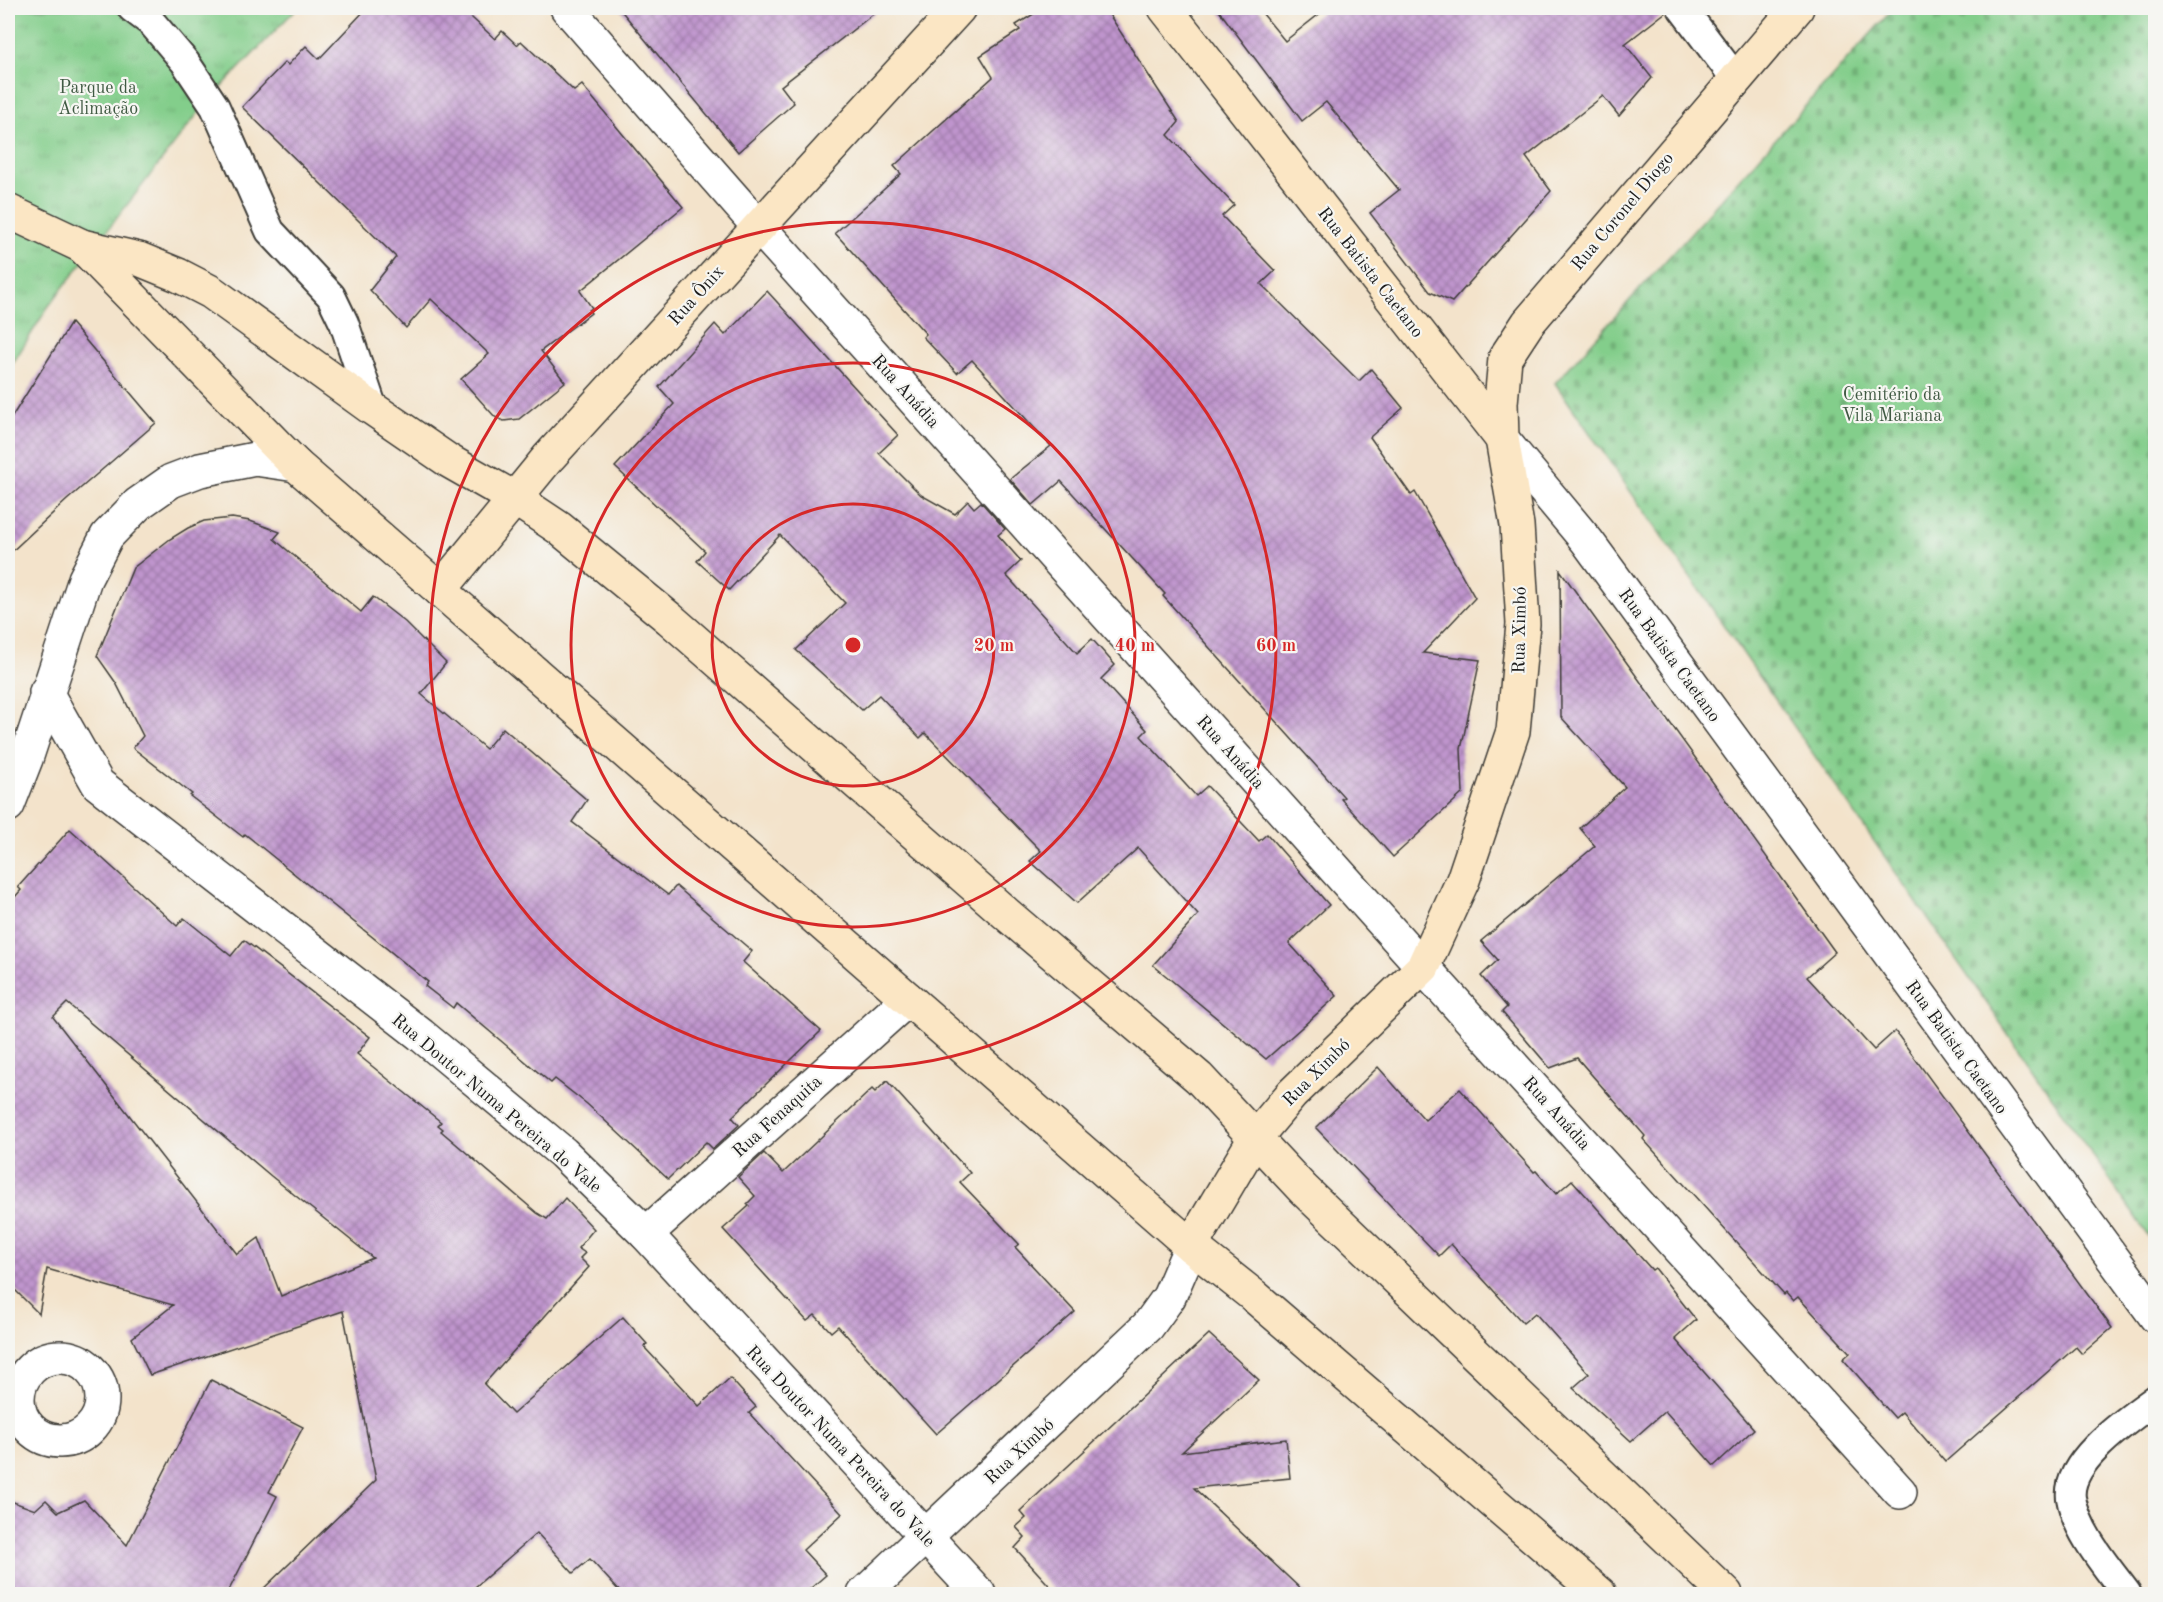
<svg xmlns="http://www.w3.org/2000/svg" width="2163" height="1602" viewBox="0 0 2163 1602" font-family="'Old Standard TT',serif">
	<defs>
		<pattern id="cemetery-stones" width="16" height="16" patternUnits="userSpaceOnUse" patternTransform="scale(1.5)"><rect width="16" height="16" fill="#83ce8b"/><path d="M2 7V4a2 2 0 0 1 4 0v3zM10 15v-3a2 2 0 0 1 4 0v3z" fill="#71b077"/></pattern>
		<pattern id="park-tufts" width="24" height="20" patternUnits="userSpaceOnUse" patternTransform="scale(1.5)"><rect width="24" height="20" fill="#83ce8b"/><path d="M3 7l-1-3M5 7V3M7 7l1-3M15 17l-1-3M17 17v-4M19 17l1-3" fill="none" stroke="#71b077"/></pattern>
		<pattern id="building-cross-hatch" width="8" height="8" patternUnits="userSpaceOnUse" patternTransform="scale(1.5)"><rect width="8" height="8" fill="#c095ce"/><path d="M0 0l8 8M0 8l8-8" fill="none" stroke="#9b79a6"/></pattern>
	</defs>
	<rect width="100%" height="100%" fill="#f6f6f2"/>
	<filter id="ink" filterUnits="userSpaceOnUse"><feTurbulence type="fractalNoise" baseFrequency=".0167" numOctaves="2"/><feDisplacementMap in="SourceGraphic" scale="12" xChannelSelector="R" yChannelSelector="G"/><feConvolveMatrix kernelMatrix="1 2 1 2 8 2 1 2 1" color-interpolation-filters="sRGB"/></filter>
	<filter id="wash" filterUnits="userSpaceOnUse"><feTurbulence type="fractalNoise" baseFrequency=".008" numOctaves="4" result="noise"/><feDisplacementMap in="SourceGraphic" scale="24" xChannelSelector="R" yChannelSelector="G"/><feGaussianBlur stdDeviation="1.35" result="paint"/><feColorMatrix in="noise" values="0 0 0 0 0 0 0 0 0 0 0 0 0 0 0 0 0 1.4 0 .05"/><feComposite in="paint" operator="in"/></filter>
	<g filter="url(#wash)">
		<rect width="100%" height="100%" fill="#f3e3cb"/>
		<path fill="url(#cemetery-stones)" stroke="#507554" stroke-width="1.5" d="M1894,8h261v1237l-600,-862z"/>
		<path fill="url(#park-tufts)" stroke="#507554" stroke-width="1.5" d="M8,8h289l-91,95 -158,204 -40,64z"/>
		<g id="blocks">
			<g fill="url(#building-cross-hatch)" fill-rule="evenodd">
				<path d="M367,8h94l34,31 7,-8 15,14 4,-4 53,50 8,-6 101,122 -103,84 12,17 -3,2 2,3 -50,38 24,31 -46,37 -15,2 -9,-4 -34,-38 28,-25 -58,-55 -25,29 -36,-38 26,-33 -154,-150 43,-45 3,3 18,-19 13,13z"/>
				<path d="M619,8h262l-100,78 13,17 -56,49z"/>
				<path d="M1043,8h62l74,114 -11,13 66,70 -12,11 53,55 -14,13 98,97 12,-12 32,39 -33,29 41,58 4,-3 60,106 -52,55 57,7 -19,89 2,44 -70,64 -52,-58 3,-2 -181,-201 2,-2 -104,-113 -28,24 -23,-26 41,-33 -79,-86 -15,13 -34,-36 3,-3 -91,-101 66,-59 -7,-8 99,-89 -13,-21 40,-26 -4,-5z"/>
				<path d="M1217,8h41l27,33 42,-33h339v4l-41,32 27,34 -33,38 -16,-20 -77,61 25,34 -99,111 -22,-10 -60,-79 29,-23 -73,-88 -24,19z"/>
				<path d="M767,291l131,144 -19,18 42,42 34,19 13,-13 6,7 7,-6 24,27 -7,6 23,26 -15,14 71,78 15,-14 23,26 -14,14 46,51 -6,6 55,60 11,-10 52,55 8,-7 62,71 -40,38 48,53 -71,63 -113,-94 45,-50 -60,-67 -61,55 -47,-42 11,-10 -116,-118 -5,5 -41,-43 -17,15 -66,-60 49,-47 -65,-68 -51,55 -32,-29 8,-10 -90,-84 59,-63 -15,-17 56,-63 10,11z"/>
				<path d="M71,323l85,100 -89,77 -59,55v-132z"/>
				<path d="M232,518l18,3 30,11 -6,7 87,73 12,-15 32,25 41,41 -25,31 65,55 17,-21 84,72 -15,22 96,73 8,-9 76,65 -9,11 78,69 -89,86 7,8 -26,24 -7,-7 -38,37 -81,-75 -32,-25 -4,4 -95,-80 -3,5 -28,-22 3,-4 -183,-148 -2,3 -53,-41 2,-2 -59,-46 10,-12 -27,-53 -19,-27 36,-88 37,-29 18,-11 16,-7z"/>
				<path d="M1560,570l275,382 -28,25 67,73 21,-19 217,297 -30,26 -6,-7 -131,115 -43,-50 -7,6 -52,-59 7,-6 -52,-56 -5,4 -7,-8 -2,2 -141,-156 2,-3 -68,-78 -27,10 -48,-56 5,-5 -26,-31 17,-16 -17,-19 114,-95 -15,-18 45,-41 -64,-70z"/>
				<path d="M70,829l107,97 7,-8 47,38 13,-16 126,97 -13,17 84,68 -3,3 5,4 -2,2 96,82 10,6 18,-21 29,31 -16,19 7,5 -5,5 9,9 -105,117 29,30 110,-97 24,27 -3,3 55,59 31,-28 26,29 -7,6 93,101 -39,36 23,25 -22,19h-182l-32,-35 -17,14 -36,-40 -70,61h-209l118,-114 -33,-169 -193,64 -18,-37 41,-33 -126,-36 -8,45 -31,-31v-378l13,-15 -3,-3zM67,1003l204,173 102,82 -92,38 -22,-58 -22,16 -184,-237z"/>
				<path d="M1378,1067l47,53 35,-31 74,83 2,-1 20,23 16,-14 80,90 3,-2 41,52 -21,19 79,90 -40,37 -49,-55 -34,30 -58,-53 16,-14 -54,-61 -12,10 -72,-79 -12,12 -123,-128z"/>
				<path d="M887,1081l83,92 -10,9 59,62 -4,3 60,65 -139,122 -98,-108 -7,6 -16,-17 -8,6 -84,-92 26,-23 -2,-2 8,-8 -17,-19 26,-24 19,20 89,-84 3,3z"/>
				<path d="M1209,1334l50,46 -77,72 104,-13 4,39 -96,10 112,106h-249l-42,-46 10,-11 -9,-10 10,-9 -6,-7z"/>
				<path d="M211,1380l92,47 -34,65 8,4 -50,98h-209l-10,-11v-83l27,10 11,-10 12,12 26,-12 43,45z"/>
			</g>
		</g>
	</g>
	<g filter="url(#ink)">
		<use href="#blocks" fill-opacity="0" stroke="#3c3a36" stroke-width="1.5"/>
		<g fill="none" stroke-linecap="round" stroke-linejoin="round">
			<g stroke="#3c3a36" stroke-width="32">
				<g id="lane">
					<path d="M132,8l20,15 33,39 30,45 55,124 61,65 13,27 29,86"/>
					<path d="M1682,8l53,70"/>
					<path d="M2127,1594c-20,-27 -50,-61 -56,-96 -5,-37 58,-79 85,-99"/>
				</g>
			</g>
			<g stroke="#3c3a36" stroke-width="36">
				<g id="street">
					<path d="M567,8l191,218 665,741 477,525"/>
					<path d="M1502,439l85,102 569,776"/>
					<path d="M46,692l52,92 323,251 142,118 83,81 333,360"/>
					<path d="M8,805l18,-46 59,-180 22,-43 31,-32 33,-23 29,-11 55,-11 41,6"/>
					<path d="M646,1234l262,-235"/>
					<circle cx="60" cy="1399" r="42"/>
					<path d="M864,1594l284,-268 21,-29 22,-51"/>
				</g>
			</g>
			<g stroke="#3c3a36" stroke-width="36">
				<g id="secondary">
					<path d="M1165,8l337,431"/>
					<path d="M8,211l74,35 57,13 39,16 33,17 162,117 76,52 65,37 45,30 111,91 340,298 189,161 104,111 423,405"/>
					<path d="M82,246l214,219 144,125 751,656 63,50 346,298"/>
					<path d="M440,590l108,-132 411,-450"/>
					<path d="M1191,1246l64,-108 37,-44 131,-127 40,-87 50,-149 10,-107 -6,-99 -15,-86 -1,-36 4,-45 23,-35 269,-315"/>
				</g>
			</g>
			<use href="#lane" stroke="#fff" stroke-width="28"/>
			<use href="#street" stroke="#fff" stroke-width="33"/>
			<use href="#secondary" stroke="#fbe6c4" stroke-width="33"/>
		</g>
	</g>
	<g fill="none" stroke="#d62828" stroke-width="3">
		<circle cx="853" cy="645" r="141"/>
		<circle cx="853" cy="645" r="282"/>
		<circle cx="853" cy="645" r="423"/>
	</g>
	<g text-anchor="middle" stroke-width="4.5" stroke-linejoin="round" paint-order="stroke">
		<g font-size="18" fill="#405a43" stroke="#f6f6f2">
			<text x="98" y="93">Parque da<tspan x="98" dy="21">Aclimação</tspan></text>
			<text x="1892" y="400">Cemitério da<tspan x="1892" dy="21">Vila Mariana</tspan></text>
		</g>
		<g font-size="18" fill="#1c1c1c" stroke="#f6f6f2">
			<text transform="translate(1622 211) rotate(-50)" y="6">Rua Coronel Diogo</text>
			<text transform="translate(1371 272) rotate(52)" y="6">Rua Batista Caetano</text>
			<text transform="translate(696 295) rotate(-48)" y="6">Rua Ônix</text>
			<text transform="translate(906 391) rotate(48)" y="6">Rua Anádia</text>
			<text transform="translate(1519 630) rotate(-89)" y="6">Rua Ximbó</text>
			<text transform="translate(1670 655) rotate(54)" y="6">Rua Batista Caetano</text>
			<text transform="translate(1231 752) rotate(48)" y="6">Rua Anádia</text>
			<text transform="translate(1957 1047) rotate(54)" y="6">Rua Batista Caetano</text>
			<text transform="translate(1316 1072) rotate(-45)" y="6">Rua Ximbó</text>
			<text transform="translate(497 1103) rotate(40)" y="6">Rua Doutor Numa Pereira do Vale</text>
			<text transform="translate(1557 1113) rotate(48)" y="6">Rua Anádia</text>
			<text transform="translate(777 1116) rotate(-42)" y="6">Rua Fenaquita</text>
			<text transform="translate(841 1446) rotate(47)" y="6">Rua Doutor Numa Pereira do Vale</text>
			<text transform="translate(1019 1451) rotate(-43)" y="6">Rua Ximbó</text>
		</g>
	</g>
	<circle cx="853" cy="645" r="9" fill="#d62828" stroke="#f6f6f2" stroke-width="3"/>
	<g font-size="18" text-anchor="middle" font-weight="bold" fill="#d62828" stroke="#f6f6f2" stroke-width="4.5" stroke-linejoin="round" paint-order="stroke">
		<text x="994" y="651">20 m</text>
		<text x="1135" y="651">40 m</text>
		<text x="1276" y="651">60 m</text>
	</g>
	<rect width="2163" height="1602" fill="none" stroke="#f6f6f2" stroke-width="30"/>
</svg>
